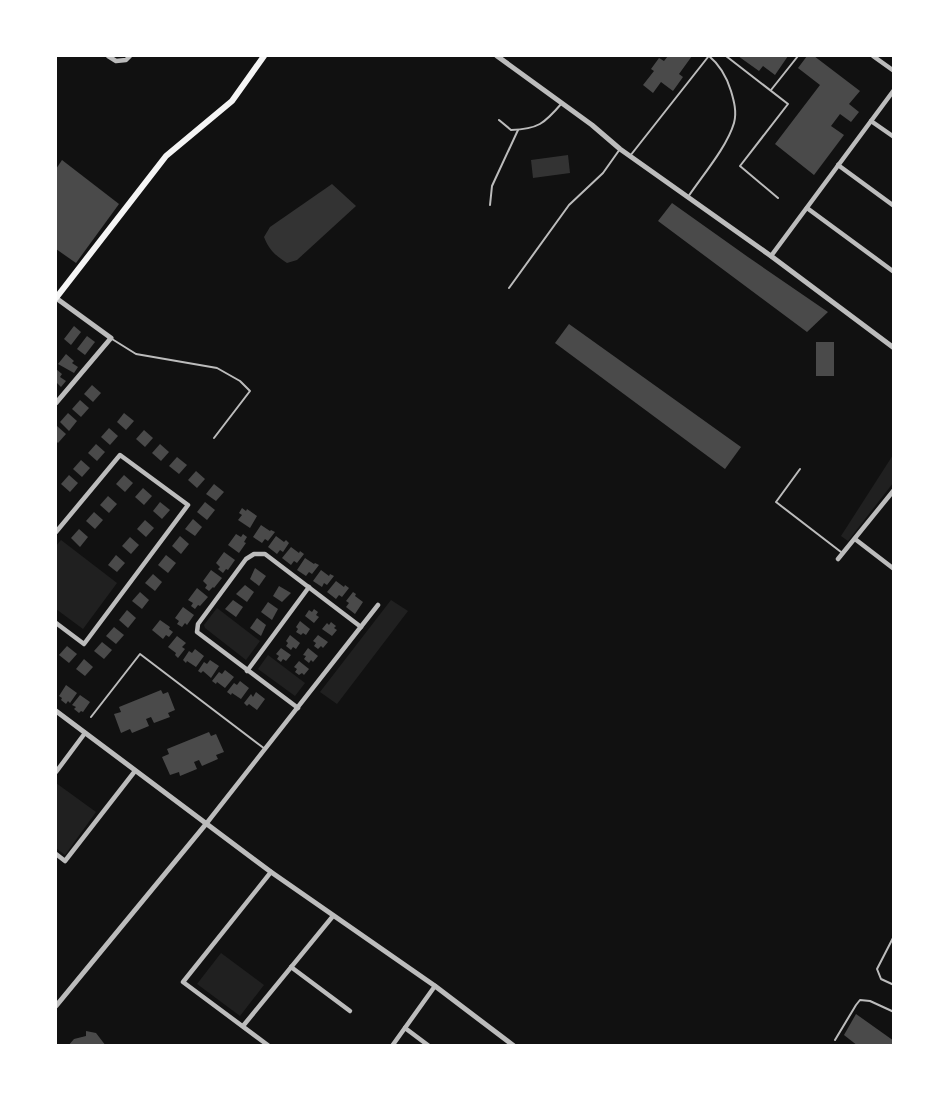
<svg xmlns="http://www.w3.org/2000/svg" width="949" height="1101" viewBox="0 0 949 1101" font-family="Literata,serif">
	<rect width="100%" height="100%" fill="#111"/>
	<g fill="#202020">
		<path d="M893,455v28l-45,58 -7,-5z"/>
		<path d="M61,540l56,43 -34,46 -27,-20v-63z"/>
		<path d="M391,600l17,11 -71,93 -17,-12z"/>
		<path d="M217,608l43,33 -14,19 -41,-32 -1,-3z"/>
		<path d="M268,655l37,28 -10,13 -37,-27z"/>
		<path d="M56,783l40,29 -31,43 -9,-7z"/>
		<path d="M221,953l43,32 -24,31 -43,-32z"/>
	</g>
	<g fill="#333">
		<path d="M568,155l2,18 -37,5 -2,-18z"/>
		<path d="M332,184l24,22 -59,54 -10,3c-11,-7 -18,-13 -23,-26l6,-10z"/>
	</g>
	<g fill="#4a4a4a">
		<path d="M668,56h24l-13,18 4,3 -10,14 -12,-9 -8,11 -10,-8 11,-14 -3,-2 8,-11 5,3z"/>
		<path d="M738,56h50l-13,19 -12,-9 -4,5z"/>
		<path d="M807,56h7l46,35 -11,13 10,8 -8,10 -11,-8 -9,12 13,9 -30,40 -39,-31 45,-59 -22,-17z"/>
		<path d="M62,160l57,44 -43,59 -20,-14v-80z"/>
		<path d="M672,203l76,54 80,55 -21,20 -149,-111z"/>
		<path d="M569,324l172,123 -16,22 -170,-126z"/>
		<path d="M74,326l7,6 -10,13 -7,-6z"/>
		<path d="M87,336l8,6 -10,13 -8,-6z"/>
		<rect x="816" y="342" width="18" height="34"/>
		<path d="M66,354l8,7 -2,2 6,4 -4,6 -16,-9z"/>
		<path d="M56,369l6,5 -2,3 6,4 -5,6 -5,-5z"/>
		<path d="M92,385l9,8 -8,9 -9,-8z"/>
		<path d="M80,400l9,8 -8,9 -9,-8z"/>
		<path d="M68,413l9,8 -8,10 -9,-9z"/>
		<path d="M124,413l10,8 -8,9 -9,-8z"/>
		<path d="M57,426l9,8 -8,9 -2,-2z"/>
		<path d="M109,428l9,8 -8,9 -9,-8z"/>
		<path d="M144,430l9,8 -8,9 -9,-8z"/>
		<path d="M96,444l9,8 -8,9 -9,-8z"/>
		<path d="M160,444l9,8 -8,9 -9,-8z"/>
		<path d="M177,457l10,8 -8,9 -10,-8z"/>
		<path d="M81,460l9,8 -8,9 -9,-8z"/>
		<path d="M196,471l9,8 -8,9 -9,-8z"/>
		<path d="M69,475l9,8 -8,9 -9,-8z"/>
		<path d="M124,475l9,8 -8,9 -9,-8z"/>
		<path d="M214,484l10,8 -8,9 -10,-7z"/>
		<path d="M143,488l9,8 -8,9 -9,-8z"/>
		<path d="M108,496l9,8 -8,9 -9,-8z"/>
		<path d="M160,502l10,8 -8,9 -9,-8z"/>
		<path d="M205,502l10,8 -8,10 -10,-8z"/>
		<path d="M242,508l4,3 1,-2 10,7 -7,12 -12,-8 4,-5 -3,-2z"/>
		<path d="M94,512l9,8 -8,9 -9,-8z"/>
		<path d="M193,519l9,8 -7,9 -10,-7z"/>
		<path d="M145,520l9,8 -8,9 -9,-8z"/>
		<path d="M261,525l9,6 1,-1 4,2 -7,9 -3,-2 -3,4 -9,-6z"/>
		<path d="M79,529l9,8 -8,10 -9,-9z"/>
		<path d="M236,534l5,3 2,-3 4,3 -3,5 2,1 -7,10 -11,-8z"/>
		<path d="M180,536l9,8 -8,10 -9,-8z"/>
		<path d="M276,536l8,6 2,-2 3,3 -6,9 -3,-2 -3,4 -9,-7z"/>
		<path d="M130,537l9,8 -8,9 -9,-8z"/>
		<path d="M291,547l8,6 1,-2 4,3 -7,9 -3,-2 -3,4 -9,-7z"/>
		<path d="M224,552l11,8 -7,10 -2,-1 -3,4 -5,-4 2,-2 -4,-4z"/>
		<path d="M116,555l9,8 -8,9 -9,-7z"/>
		<path d="M166,555l10,8 -8,10 -10,-8z"/>
		<path d="M305,558l9,6 1,-1 4,2 -7,9 -3,-2 -3,4 -9,-6z"/>
		<path d="M255,568l11,8 -7,10 -9,-7z"/>
		<path d="M211,570l11,8 -8,10 -1,-1 -4,4 -4,-3 2,-3 -4,-4z"/>
		<path d="M321,570l8,6 1,-2 4,2 -7,9 -3,-2 -2,4 -9,-6z"/>
		<path d="M153,574l9,8 -7,9 -10,-8z"/>
		<path d="M336,581l8,6 1,-2 4,3 -7,9 -3,-2 -3,4 -9,-7z"/>
		<path d="M245,585l9,7 -7,10 -11,-8z"/>
		<path d="M279,586l12,7 -9,9 -9,-6z"/>
		<path d="M197,588l11,9 -8,9 -2,-1 -3,4 -4,-3 2,-3 -5,-3z"/>
		<path d="M140,592l9,8 -7,9 -10,-8z"/>
		<path d="M353,592l3,2 -1,2 8,6 -8,12 -9,-7 3,-4 -3,-2z"/>
		<path d="M233,600l10,7 -7,10 -11,-8z"/>
		<path d="M268,602l10,7 -6,11 -11,-8z"/>
		<path d="M183,607l11,8 -7,10 -2,-2 -3,4 -5,-3 2,-3 -4,-3z"/>
		<path d="M314,609l4,3 -2,3 3,2 -5,6 -9,-7 4,-6 3,2z"/>
		<path d="M127,610l9,8 -8,10 -9,-8z"/>
		<path d="M257,618l9,7 -5,11 -11,-8z"/>
		<path d="M160,620l10,7 -1,2 4,3 -4,5 -3,-2 -3,4 -11,-9z"/>
		<path d="M300,621l10,8 -4,6 -3,-2 -2,2 -5,-3 2,-3 -2,-2z"/>
		<path d="M331,622l5,4 -2,2 3,2 -5,6 -10,-7 5,-6 2,2z"/>
		<path d="M114,627l10,8 -8,9 -10,-8z"/>
		<path d="M290,635l10,8 -4,6 -3,-2 -2,3 -5,-4 2,-3 -2,-2z"/>
		<path d="M318,635l10,7 -5,6 -2,-2 -3,3 -4,-3 2,-3 -3,-2z"/>
		<path d="M177,636l9,7 -4,4 3,2 -7,9 -3,-3 1,-2 -8,-6z"/>
		<path d="M102,642l10,8 -8,9 -10,-8z"/>
		<path d="M67,646l10,8 -8,9 -10,-8z"/>
		<path d="M281,648l10,7 -5,6 -3,-2 -2,3 -4,-3 2,-3 -3,-2z"/>
		<path d="M308,648l10,8 -5,6 -2,-2 -2,3 -5,-4 2,-3 -3,-1z"/>
		<path d="M195,649l9,7 -8,11 -9,-6 -1,2 -3,-3 6,-9 3,2z"/>
		<path d="M84,659l9,8 -8,9 -9,-7z"/>
		<path d="M210,660l9,6 -8,12 -8,-7 -2,2 -3,-2 6,-9 3,2z"/>
		<path d="M299,661l10,8 -5,6 -2,-2 -3,2 -4,-3 2,-3 -3,-2z"/>
		<path d="M225,670l9,7 -9,11 -8,-6 -1,2 -4,-3 7,-9 3,2z"/>
		<path d="M240,681l9,7 -8,11 -9,-6 -1,2 -4,-3 7,-9 3,2z"/>
		<path d="M66,685l11,8 -7,10 -2,-2 -2,3 -5,-4 1,-2 -3,-2z"/>
		<path d="M161,690l2,4 5,-2 7,18 -7,3 2,4 -16,6 -3,-6 -5,2 3,7 -17,7 -2,-4 -9,4 -7,-19 7,-2 -2,-5z"/>
		<path d="M256,692l9,7 -8,11 -8,-6 -2,2 -3,-3 7,-9 2,3z"/>
		<path d="M80,695l10,7 -7,10 -2,-1 -2,2 -5,-4 2,-2 -4,-2z"/>
		<path d="M209,732l2,4 5,-2 8,18 -8,3 2,4 -16,7 -3,-6 -5,2 3,7 -17,7 -1,-4 -9,3 -8,-18 7,-3 -2,-5z"/>
		<path d="M856,1014l38,27v5h-36l-14,-11z"/>
		<path d="M86,1031l10,2 10,13h-38l6,-7 12,-3z"/>
	</g>
	<g fill="none" stroke-linecap="round" stroke-linejoin="round">
		<g stroke="#bcbcbc" stroke-width="2">
			<path d="M726,56l62,48 -48,62 38,32"/>
			<path d="M771,90l27,-34"/>
			<path d="M499,120l12,10c27,-1 33,-6 51,-27"/>
			<path d="M630,156l78,-99"/>
			<path d="M688,197c14,-21 39,-50 46,-74 3,-11 0,-22 -3,-32 -4,-13 -11,-26 -22,-35"/>
			<path d="M490,205l2,-19 26,-56"/>
			<path d="M509,288l60,-83 34,-32 17,-24"/>
			<path d="M112,339l24,15 81,14 23,13 10,10 -36,47"/>
			<path d="M893,395l1,-1"/>
			<path d="M800,469l-24,33 65,50"/>
			<path d="M91,717l49,-63 125,95"/>
			<path d="M894,936l-17,33 4,10 13,6"/>
			<path d="M835,1040l21,-35 4,-5 10,1 24,11"/>
		</g>
		<g stroke="#bcbcbc" stroke-width="4.5">
			<path d="M108,56l8,5 10,-1 4,-4"/>
			<path d="M873,56l21,15"/>
			<path d="M871,121l23,16"/>
			<path d="M838,165l56,41"/>
			<path d="M807,208l87,64"/>
			<path d="M771,256l123,-166"/>
			<path d="M56,532l64,-77 68,50 -104,139 -28,-21"/>
			<path d="M855,539l39,30"/>
			<path d="M838,559l56,-69"/>
			<path d="M247,671l62,-84"/>
			<path d="M298,708l-101,-76 1,-8 48,-65 8,-5h11l96,73"/>
			<path d="M56,772l29,-39"/>
			<path d="M206,824l172,-219"/>
			<path d="M56,854l9,7 70,-90"/>
			<path d="M291,967l59,44"/>
			<path d="M243,1026l90,-110"/>
			<path d="M405,1028l24,18"/>
			<path d="M269,1046l-86,-64 88,-110"/>
			<path d="M392,1046l43,-60"/>
		</g>
		<g stroke="#bcbcbc" stroke-width="5">
			<path d="M497,56l95,69 28,24 151,107 123,92"/>
			<path d="M56,298l55,40 -55,65"/>
			<path d="M56,711l215,161 164,114 79,60"/>
			<path d="M56,1006l150,-182"/>
		</g>
		<path stroke="#f5f5f5" stroke-width="6" d="M56,298l110,-142 66,-55 32,-45"/>
	</g>
	<rect width="949" height="1101" fill="none" stroke="#ffffff" stroke-width="114"/>
</svg>
